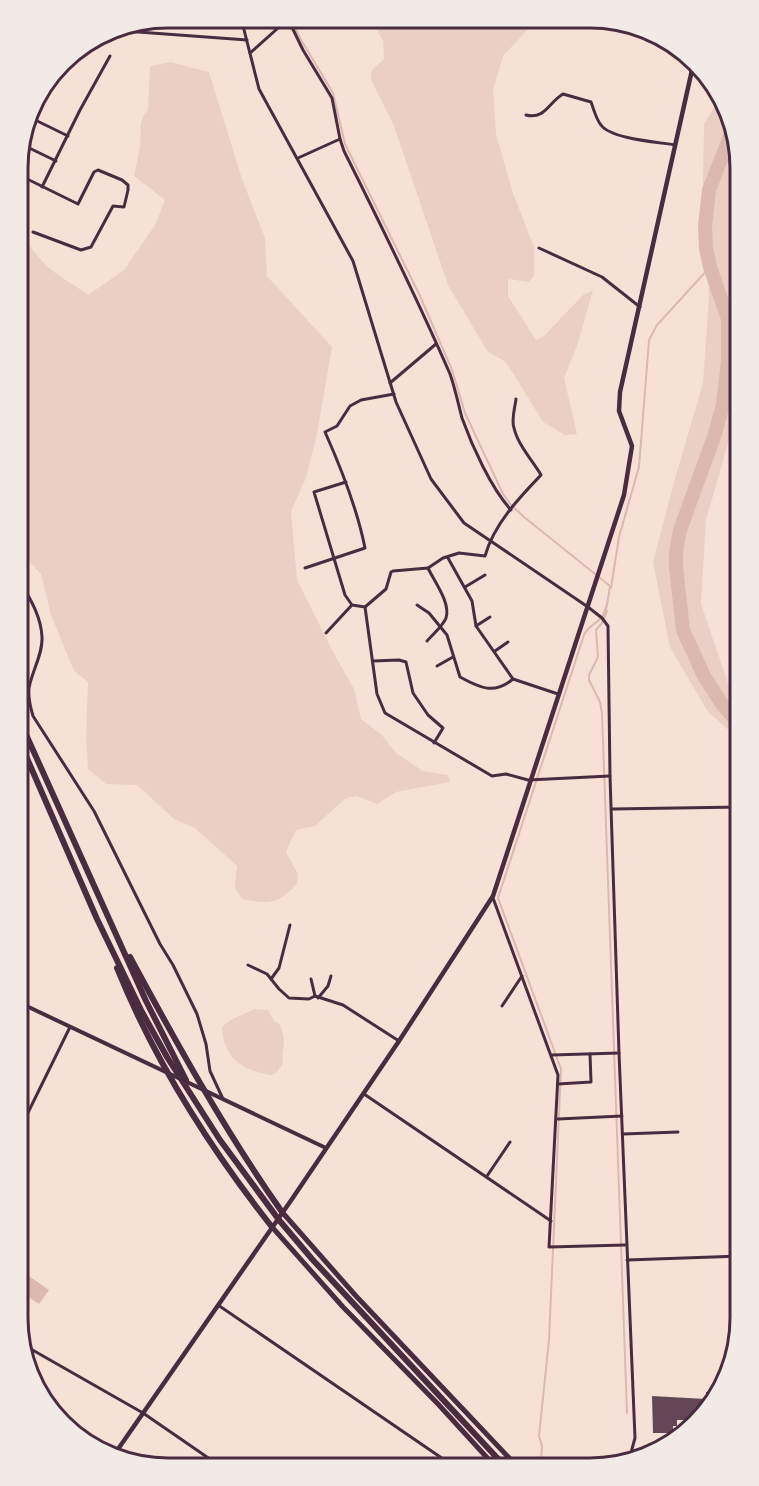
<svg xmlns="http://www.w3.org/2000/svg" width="759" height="1486" viewBox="0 0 759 1486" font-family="Barlow,sans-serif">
	<rect width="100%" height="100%" fill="#f7e1d7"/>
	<g fill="#ebcfc5">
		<path d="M380,19l157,1 -34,36 -10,34 3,44 17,59 21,54v29l-5,6 -21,-3v17l28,44 7,-3 40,-42 10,-5 -16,56 -13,32 13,56 -12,1 -22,-13 -37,-60 -18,-10 -40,-67 -54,-159 -23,-46 1,-10 12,-11 -1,-18 -7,-13z"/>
		<path d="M171,62l38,10 33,107 23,59 2,38 65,71 -15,87 -11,44 -15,33 6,69 35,70 22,39 7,30 21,16 14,18 27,18 25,4 2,7 -54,10 -19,12 -21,-8 -10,2 -31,28 -19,4 -10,22 12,22 -1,10c-21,21 -26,20 -55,15l-7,-11 2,-22 -42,-38 -21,-9 -37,-34 -31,-1 -18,-15 -2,-31 2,-56 -14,-11 -23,-56 -10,-41 -22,-23v-319c8,9 15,20 23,29 14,15 31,22 46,34l36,-25 31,-45 10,-25 -31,-24c2,-9 4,-19 6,-29 2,-14 -3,-26 8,-37l2,-44z"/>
		<path d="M719,99l14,22 8,48v229l-35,122 -5,84 27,79 13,11v47l-33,-29 -38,-65 -17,-85 21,-80 29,-99 6,-87 -6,-117 1,-55z"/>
		<path d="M255,1009l13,1 6,11 6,3c1,5 4,11 4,17 0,8 -3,12 -1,22l-6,9 -6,3c-29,-4 -48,-18 -49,-48 10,-10 21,-12 33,-18z"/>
	</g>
	<path fill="#dcb8b0" d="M26,1274l23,16 -10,14 -21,-14v-4z"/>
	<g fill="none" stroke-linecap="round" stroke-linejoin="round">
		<g stroke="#dcb8b0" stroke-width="2">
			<path d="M291,19l9,19 33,55 12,51 75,152 32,74 13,43 38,81 8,11 13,12 86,69c-2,10 -2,24 -9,32 -6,7 -13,8 -17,17l-86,263 63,171 -12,271 -10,96 3,10 -1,15"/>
			<path d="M611,588l8,-51 20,-70 10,-127 8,-15 53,-58"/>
			<path d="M607,611l-5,12 -6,7 2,27 -9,18v5l11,22 2,11 25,700"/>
		</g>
		<path stroke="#dcb8b0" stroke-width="14" d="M734,126l-25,64 -4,36 1,23 4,18 18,52v42l-5,43 -8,30 -35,96 -4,22v15l7,63 21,46 18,28 19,22"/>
	</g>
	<path fill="#644757" d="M716,1391l-6,18 -21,15v-4h-12v6h-4v7h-20l-1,-37 54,3v-7z"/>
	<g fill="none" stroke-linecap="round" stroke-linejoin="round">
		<g stroke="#4a2c40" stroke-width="3">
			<path d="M241,18l18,71 94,172 43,141 35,77 33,44 124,84 14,11 6,8 2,150 9,277 16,385 -6,22"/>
			<path d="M288,19l15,31 29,48 8,41 4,12c37,74 73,147 106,223 5,14 8,29 12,44 10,28 29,70 49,92"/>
			<path d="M373,19l27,8"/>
			<path d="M111,30l136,10"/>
			<path d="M250,53l37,-33"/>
			<path d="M526,115c19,5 23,-13 37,-21l28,8c3,8 5,17 10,23 10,14 57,17 74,20"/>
			<path d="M29,117l39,19"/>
			<path d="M35,120l22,-48"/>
			<path d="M21,144l35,17"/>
			<path d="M298,158l42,-19"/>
			<path d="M19,175l59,29 16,-32 4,-2 24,10 6,5v5l-4,17 -11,-1 -22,41 -10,3 -48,-18"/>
			<path d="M42,187l38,-77 30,-54"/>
			<path d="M539,248l63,29 38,30"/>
			<path d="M390,383l46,-39"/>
			<path d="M346,482l-32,10 31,103 7,10 13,2 12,87 8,19 107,63 14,-2 22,6 82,-4"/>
			<path d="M448,558l24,43 4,25 37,53"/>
			<path d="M305,568l60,-20c-8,-40 -23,-78 -40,-116l12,-6 13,-20 11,-6 33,-6"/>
			<path d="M428,568l15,-10 16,-5 26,3c9,-32 34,-58 56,-81 -9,-15 -23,-30 -27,-47 -3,-9 1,-20 2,-29"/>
			<path d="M19,580c10,17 22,35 23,57 1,17 -10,34 -13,51 -1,10 1,18 4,28l61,95 66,133 13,21 24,49 9,30 4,27 13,28"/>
			<path d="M465,587l20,-12"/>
			<path d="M417,605l12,8 18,22 13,42c20,11 34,18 53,2l45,15"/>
			<path d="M365,607l21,-18 5,-17 2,-1 35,-3c6,13 23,35 18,50 -3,8 -13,16 -19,23"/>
			<path d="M476,626l14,-9"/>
			<path d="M326,633l25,-27"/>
			<path d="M495,651l13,-9"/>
			<path d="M373,661l26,-1 7,2 7,31 15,22 15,13 -9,15"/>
			<path d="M437,666l16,-9"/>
			<path d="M612,809l129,-2"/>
			<path d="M493,898l65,177 -9,172 76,-2"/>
			<path d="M248,965l19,9 12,15 10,9 20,1 6,-3 28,9 56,36"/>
			<path d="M271,979l8,-11 11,-43"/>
			<path d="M311,979l4,17"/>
			<path d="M318,998l10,-12 3,-10"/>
			<path d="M502,1006l20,-30"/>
			<path d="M552,1055l67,-2"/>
			<path d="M558,1084l33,-2 -1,-28"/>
			<path d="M364,1094l187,127"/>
			<path d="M558,1119l64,-3"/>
			<path d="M18,1133l52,-106"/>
			<path d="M623,1134l55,-2"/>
			<path d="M487,1176l23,-34"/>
			<path d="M627,1260l114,-4"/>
			<path d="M218,1305l231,158"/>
			<path d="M22,1344l121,69 77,53"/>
		</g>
		<path stroke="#4a2c40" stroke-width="4" d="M18,1002l308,146"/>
		<path stroke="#4a2c40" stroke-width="4.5" d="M116,1452l176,-253 107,-158 94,-145 131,-401 8,-49 -13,-35 1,-19 74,-331"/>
		<g stroke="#4a2c40" stroke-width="5">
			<path d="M282,1212l74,84 157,166"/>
			<path d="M272,1227l71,80 95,97 53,58"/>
		</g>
		<g stroke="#4a2c40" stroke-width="6">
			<path d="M19,719l127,282 40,79"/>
			<path d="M19,740l78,179 45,93 25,45 53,83 59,80 33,39 189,203"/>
			<path d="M130,957c47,87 95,174 152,255"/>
			<path d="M117,968c38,94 92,179 155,259"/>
		</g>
	</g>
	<path d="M0 0H759V1486H0ZM168 28H590A140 140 0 0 1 730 168V1318A140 140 0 0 1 590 1458H168A140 140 0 0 1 28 1318V168A140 140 0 0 1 168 28Z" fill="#f1eae7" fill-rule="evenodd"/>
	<path fill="none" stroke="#4a2c40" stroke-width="3" d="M168 28H590A140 140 0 0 1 730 168V1318A140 140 0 0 1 590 1458H168A140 140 0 0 1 28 1318V168A140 140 0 0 1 168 28Z"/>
</svg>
